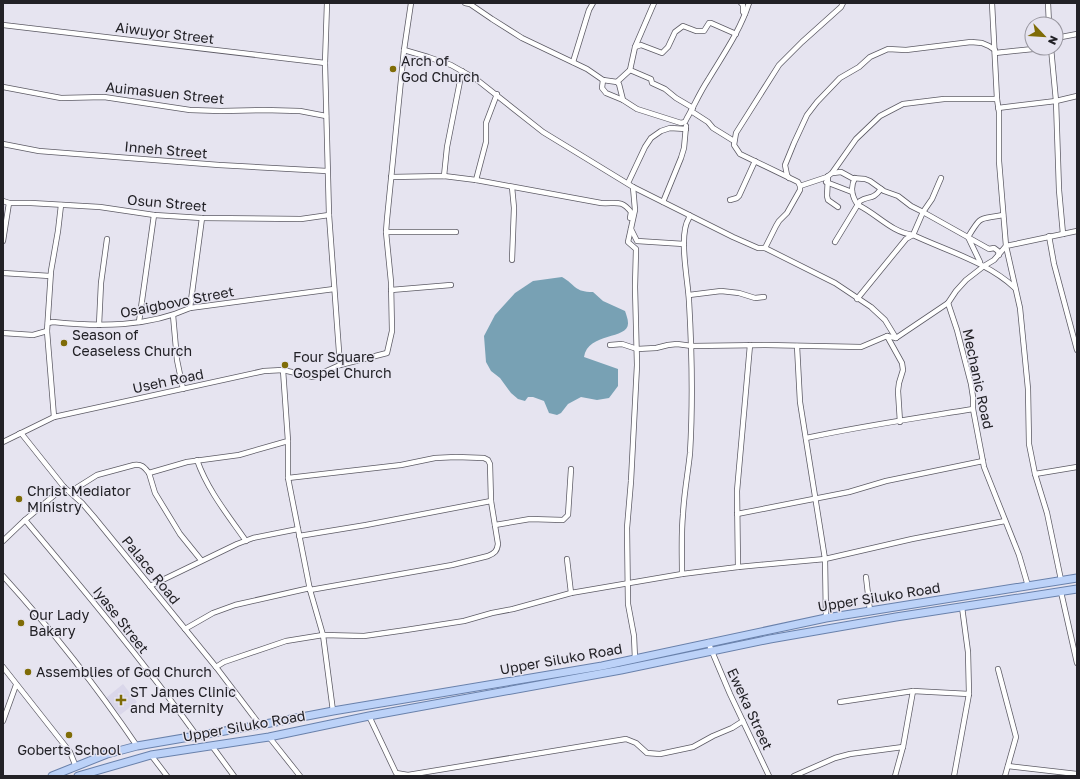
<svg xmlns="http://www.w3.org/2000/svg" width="1080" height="779" viewBox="0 0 1080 779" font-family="'Golos Text',sans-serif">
	<rect width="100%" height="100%" fill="#e6e4f0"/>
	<path fill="#dad7ea" d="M123,684l14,18 -17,13 -14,-17z"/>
	<path fill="#78a1b4" d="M562,277c14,8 12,15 31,15l10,9 22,10c1,3 3,8 3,12 1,17 -40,9 -44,34l34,12v17l-9,12 -12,2 -16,-3 -13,7 -7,9 -4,2 -8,-2 -5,-12 -11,-4h-5l-3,4 -7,-2 -7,-6 -11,-15 -9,-7 -5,-9 -2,-26 11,-21 20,-22 18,-12z"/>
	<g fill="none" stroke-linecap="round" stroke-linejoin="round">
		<g stroke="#5d5b65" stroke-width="6">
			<g id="minor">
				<path d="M327,3l-2,60 4,152 11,150"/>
				<path d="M465,3l5,1 22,15 30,19 65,31 16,11 14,2 2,2 4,16 14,9 44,14 4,-1 2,-4c7,-12 13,-26 21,-38 15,-25 32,-49 41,-77"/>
				<path d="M741,3l2,2v7l2,2"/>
				<path d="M992,3l5,96 2,13v49l7,85 -12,14 -10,6 -18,14 -10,11 -8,12 9,27 14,54 2,13v12l11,58 35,88 9,31"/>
				<path d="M1048,3l1,21"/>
				<path d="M3,25l322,38"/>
				<path d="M1056,38l21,-4"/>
				<path d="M635,47l6,-2 21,8 6,-6 7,-15 8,-6 13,5h8l5,-8h2l25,11"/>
				<path d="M1051,48l5,53 3,89 4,44"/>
				<path d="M404,50l24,7 23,8 25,14 67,53 90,55 100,50 25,11h7l70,35 36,24 14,13 11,18"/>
				<path d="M995,53l48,-5"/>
				<path d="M573,62l16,-52 4,-7"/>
				<path d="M630,70l21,9 1,4 13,6 11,9 17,10"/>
				<path d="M603,80l-1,8 4,5 17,7"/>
				<path d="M617,82l13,-12 5,-23 19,-44"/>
				<path d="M3,87l58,11 43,-1 86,13 31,1 42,-1 37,1 26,5"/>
				<path d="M998,108l58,-7 21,-5"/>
				<path d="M691,111l17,11 5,6 21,13"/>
				<path d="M3,144l36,7 180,14 108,6"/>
				<path d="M833,173l8,-1 11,6 13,1 5,2 14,10 14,5 13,10 12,6 66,37 5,-1 4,3 1,4"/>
				<path d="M444,176l3,-29 15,-76"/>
				<path d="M828,176l-1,20 1,4 10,7"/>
				<path d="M391,177l53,-1 32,4 125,23c15,1 20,-4 30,9l-1,6"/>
				<path d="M789,178l-2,-3 -2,-10 9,-22 13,-28 10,-13 23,-24 19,-11 11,-10 18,-8 18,1 65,-8 11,1 7,3 6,4"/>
				<path d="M855,178c-5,9 -3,19 3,27 19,9 33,27 55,30 34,16 74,27 102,53"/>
				<path d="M476,180l10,-38v-19l11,-29"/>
				<path d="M826,182l26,10"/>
				<path d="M628,183l17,-36 6,-9 10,-7 9,-3 16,1"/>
				<path d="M800,186l27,-9 5,-4 24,-34 24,-23 23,-12 41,-5h53"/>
				<path d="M633,187l2,23 -7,32 8,7 -1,38 2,78 -6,116 -4,47 1,76 6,32 1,23"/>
				<path d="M730,200l7,-2 2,-2 16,-35"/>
				<path d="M3,201l6,2h22l69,4 54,8 48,3 99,1 28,-4"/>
				<path d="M663,202l18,-44 3,-10 2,-22"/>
				<path d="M631,229l6,12 47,3"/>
				<path d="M386,232h70"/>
				<path d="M1049,236l5,28 23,86"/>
				<path d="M3,241l6,-38"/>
				<path d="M835,242l25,-41c9,-6 12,0 21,-12"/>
				<path d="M765,248l11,-22 3,-5 8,-8 13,-23v-4l-2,-4 -4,-2 -54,-26 -6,-9 2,-12 43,-68 23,-23 39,-35 2,-4"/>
				<path d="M512,260l2,-52 -2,-21"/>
				<path d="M980,262l-12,-25c14,-23 11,-17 35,-22"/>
				<path d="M3,273l47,3"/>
				<path d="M391,290l60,-5"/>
				<path d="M689,295l32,-4 18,2 16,5 9,-1"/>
				<path d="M857,299l49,-60 7,-4 10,-23 9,-13 9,-21"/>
				<path d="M190,308l12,-90"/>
				<path d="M173,315l4,45 6,29"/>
				<path d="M139,322l15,-107"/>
				<path d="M48,323l5,-1c46,5 95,5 137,-14l144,-19"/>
				<path d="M99,325l2,-42 6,-44"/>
				<path d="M3,333l30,2 14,-4"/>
				<path d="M887,336l15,27 1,7 -4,13 -1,8 2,31"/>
				<path d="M610,345l12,-1 15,5 19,-1 12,-3 9,-1 15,2 74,-1 95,2 26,-11 9,2 52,-35"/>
				<path d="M797,346l3,56 25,157 1,59"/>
				<path d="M54,417l-7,-86 4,-60 7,-40 3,-26"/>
				<path d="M19,434l2,-1 43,54 18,16 12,14 122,150 44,58"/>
				<path d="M806,438c55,-12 111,-20 167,-29"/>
				<path d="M288,441v37l22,112 13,45 10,76"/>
				<path d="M3,442l51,-25 210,-46 19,-1 30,7 27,-12 47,-12 5,-22 -1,-49 -5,-50 1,-13 17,-169 7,-47"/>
				<path d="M197,460c11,31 31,55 49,81"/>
				<path d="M1035,474l42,-7"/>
				<path d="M288,478l113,-13 34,-7 21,-1 28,1 4,2 2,4 1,37 7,43c-1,7 -3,9 -10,12l-36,9 -142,25"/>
				<path d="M70,492l27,-17 37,-10c8,-1 10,2 15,8"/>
				<path d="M737,514l112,-22 37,-11 97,-20"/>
				<path d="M25,520c59,70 118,141 172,216"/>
				<path d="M495,525l35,-6 33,1 5,-5 3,-46"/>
				<path d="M299,536l67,-11 125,-24"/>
				<path d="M3,541l22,-21 39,-33"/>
				<path d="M567,559l4,34"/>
				<path d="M201,560l-21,-26 -25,-41 -6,-20 38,-11 52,-7 49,-14 -5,-71"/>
				<path d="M738,567l-1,-76 13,-146"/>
				<path d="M682,574c0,-20 -1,-40 1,-60 1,-21 5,-41 7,-61 3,-50 2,-101 -1,-152 -1,-21 -11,-66 0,-83v-3"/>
				<path d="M3,576c48,53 94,111 134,170"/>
				<path d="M866,577l4,34"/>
				<path d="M1061,580l-14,-67 -12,-39 -6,-30 -1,-55 -8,-81 -14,-62 71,-15"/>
				<path d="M150,586l87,-42 16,-6 45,-9"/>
				<path d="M1061,592l16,71"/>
				<path d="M185,629l28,-16 22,-8 75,-17"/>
				<path d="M708,642l22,52 39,82"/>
				<path d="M3,667l67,85 6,15"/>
				<path d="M216,667l8,-5 62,-21 37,-6 41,1 42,-6 58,-9 28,-8 21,-4 58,-16 111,-19 56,-7 87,-8 87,-20 93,-18"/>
				<path d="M998,669l18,68 -11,39"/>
				<path d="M840,702l73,-11 56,3"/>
				<path d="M369,716l27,57 12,2 218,-36 10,4 11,10 13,1 33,-7 20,-11 19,-8 11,-7"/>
				<path d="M3,721l13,-36"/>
				<path d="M269,737l31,39"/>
				<path d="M212,746l22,30"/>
				<path d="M151,755l16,21"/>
				<path d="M1008,766l69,8"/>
				<path d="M794,776l41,-18 15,-4 53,-7"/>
				<path d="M895,776l8,-29 10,-56"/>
				<path d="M954,776l15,-82 -1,-42 -6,-45"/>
			</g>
		</g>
		<g stroke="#6981ab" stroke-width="9">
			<g id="primary">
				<path d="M52,776l55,-22 30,-8 123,-21 73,-14 269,-45 224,-48 251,-40"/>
				<path d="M78,776l73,-21 118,-18 100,-21 252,-46 149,-31 126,-22 181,-28"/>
			</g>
		</g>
		<use href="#minor" stroke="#fff" stroke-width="4.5"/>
		<use href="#primary" stroke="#bcd2f8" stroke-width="7"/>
	</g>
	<g fill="#7f6c07" stroke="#e6e4f0" stroke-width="1.5">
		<circle cx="393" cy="69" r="4"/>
		<circle cx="64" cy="343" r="4"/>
		<circle cx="285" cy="365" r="4"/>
		<circle cx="19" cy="499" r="4"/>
		<circle cx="21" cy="623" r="4"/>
		<circle cx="28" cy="672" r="4"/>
		<path d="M119 694h4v4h4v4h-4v4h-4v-4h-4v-4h4z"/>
		<circle cx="69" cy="735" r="4"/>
	</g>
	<g text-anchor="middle" stroke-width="3" stroke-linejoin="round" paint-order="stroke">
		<g font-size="14" fill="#222126" stroke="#e6e4f0">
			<text transform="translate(165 33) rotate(7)" y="5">Aiwuyor Street</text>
			<text transform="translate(165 93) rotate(6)" y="5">Auimasuen Street</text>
			<text transform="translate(166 150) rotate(5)" y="5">Inneh Street</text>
			<text transform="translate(167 203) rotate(5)" y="5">Osun Street</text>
			<text transform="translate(177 302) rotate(-11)" y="5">Osaigbovo Street</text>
			<text transform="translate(978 379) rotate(78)" y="5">Mechanic Road</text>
			<text transform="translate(168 381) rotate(-12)" y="5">Useh Road</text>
			<text transform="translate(151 570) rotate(51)" y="5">Palace Road</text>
			<text transform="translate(879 597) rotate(-9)" y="5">Upper Siluko Road</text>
			<text transform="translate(121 620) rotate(52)" y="5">Iyase Street</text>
			<text transform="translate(561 659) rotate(-10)" y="5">Upper Siluko Road</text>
			<text transform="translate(750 709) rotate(65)" y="5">Eweka Street</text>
			<text transform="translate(244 726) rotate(-10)" y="5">Upper Siluko Road</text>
		</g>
		<g font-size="14" fill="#222126" stroke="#e6e4f0" text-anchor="start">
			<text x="401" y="66">Arch of<tspan x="401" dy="16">God Church</tspan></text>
			<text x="72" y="340">Season of<tspan x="72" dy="16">Ceaseless Church</tspan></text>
			<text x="293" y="362">Four Square<tspan x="293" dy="16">Gospel Church</tspan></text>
			<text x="27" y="496">Christ Mediator<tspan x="27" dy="16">Ministry</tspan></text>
			<text x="29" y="620">Our Lady<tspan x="29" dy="16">Bakary</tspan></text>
			<text x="36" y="677">Assemblies of God Church</text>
			<text x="130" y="697">ST James Clinic<tspan x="130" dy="16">and Maternity</tspan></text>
			<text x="69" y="755" text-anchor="middle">Goberts School</text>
		</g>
	</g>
	<rect width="1080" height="779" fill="none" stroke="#222126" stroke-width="8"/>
	<g transform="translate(1044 36) rotate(115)"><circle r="19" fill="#e6e4f0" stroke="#98969f"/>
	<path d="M0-3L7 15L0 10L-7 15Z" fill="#7f6c07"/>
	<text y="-6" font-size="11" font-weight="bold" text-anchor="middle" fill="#222126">N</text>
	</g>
</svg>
